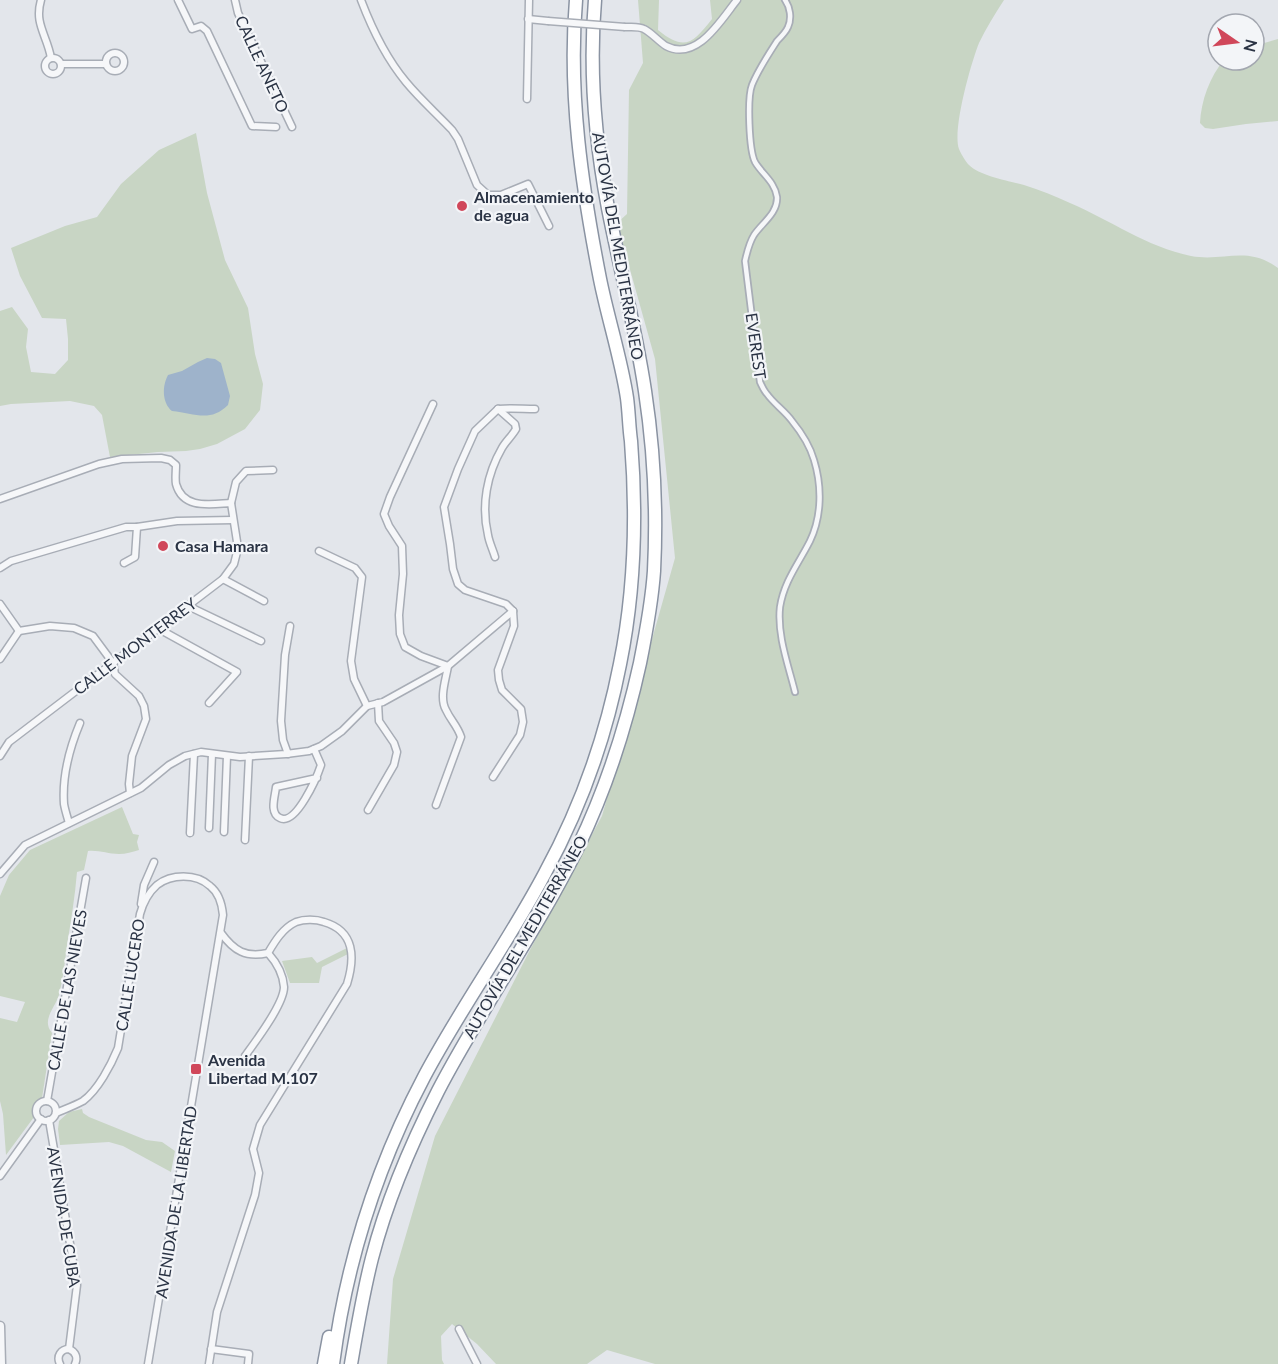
<svg xmlns="http://www.w3.org/2000/svg" width="1278" height="1364" viewBox="0 0 1278 1364" font-family="Lato,sans-serif">
	<rect width="100%" height="100%" fill="#e3e6eb"/>
	<g fill="#c8d5c4">
		<path d="M638,0h21l-1,30c27,22 35,13 54,-11l-2,-19h294c-9,14 -18,28 -25,43 -8,20 -27,87 -20,106 2,5 7,13 10,16 11,11 40,16 55,20 16,5 31,11 46,18 40,17 77,44 121,53 33,6 56,-11 87,12v1096h-623l-48,-14 -20,14h-91l-19,-20 -25,-20 -11,12 1,24 2,4h-57l6,-85 42,-143 97,-190 70,-130 73,-258 -20,-199 -38,-136 10,-9 2,-124 14,-27z"/>
		<path d="M1278,39v82l-32,3 -33,5 -8,-1 -5,-5c1,-22 10,-47 24,-63h30v-14z"/>
		<path d="M196,133l11,60 18,67 23,48 7,46 8,30 -3,26 -15,19 -28,15 -17,5 -14,2 -28,1 -48,5 -8,-42 -8,-9 -24,-5 -59,3 -11,2v-95l12,-4 16,22 -2,18 5,25 24,2 13,-14v-21l-2,-20 -24,-1 -22,-42 -9,-28 54,-22 32,-9 24,-33 38,-34z"/>
		<path d="M122,807l11,27 6,1 -2,7 2,8c-7,2 -13,4 -20,4 -11,0 -20,-4 -31,-3l-4,19 -7,2c-2,24 -6,49 -10,73 -2,16 -4,34 -8,50 -4,13 -18,25 -7,38l-10,65c-7,4 -12,10 -8,19l-28,38 -3,-41 -3,-13v-83l17,4 8,-20 -25,-6v-100l9,-21 21,-25z"/>
		<path d="M347,948l1,6 -26,13 -3,16h-29l-8,-22 30,-4 5,6z"/>
		<path d="M82,1109l1,4 6,4 57,23 16,2 13,9 -4,21 -48,-26 -14,-4 -49,3 -2,-16 1,-8 10,-9z"/>
	</g>
	<path fill="#9eb3cb" d="M207,358l8,1 6,4 9,33 -2,9c-18,18 -34,8 -56,6 -10,-8 -10,-25 -4,-36l14,-4 16,-9z"/>
	<g fill="none" stroke-linecap="round" stroke-linejoin="round">
		<g stroke="#a8adb6" stroke-width="8">
			<path id="pedestrian" d="M785,0c5,7 7,18 3,27 -2,5 -7,10 -11,14 -9,14 -19,29 -25,44 -5,13 -3,65 3,77 7,12 20,20 22,35 1,16 -15,26 -23,38 -5,8 -7,17 -9,26l15,121c2,4 4,9 7,12 7,10 18,17 25,27 9,11 18,25 22,39 8,26 8,56 -4,81 -11,22 -26,40 -30,66 -3,28 8,57 15,85"/>
		</g>
		<g stroke="#a8adb6" stroke-width="9">
			<g id="minor">
				<path d="M41,0c-7,24 6,35 10,58"/>
				<path d="M178,0l14,29 9,-3 6,5 45,95 24,1"/>
				<path d="M235,0l3,13 54,114"/>
				<path d="M361,0c11,29 25,58 45,82 14,17 31,32 46,48l6,9 19,46 11,10h13l27,-11 21,42"/>
				<path d="M528,19l20,2"/>
				<path d="M625,27c6,0 14,-1 19,2 8,4 14,12 22,17 31,16 55,-26 71,-46"/>
				<circle cx="115" cy="62" r="9"/>
				<circle cx="53" cy="66" r="8"/>
				<path d="M61,64h45"/>
				<path d="M527,99l2,-99"/>
				<path d="M433,404l-43,93 -6,17 5,12 13,20 1,28 -4,41 1,19 5,13 16,9 27,10c-2,13 -9,32 -2,44 5,11 11,15 15,27l-25,68"/>
				<path d="M498,409l-23,22 -17,38 -14,38 6,37 3,25 5,15 7,6 41,14 7,7"/>
				<path d="M498,409c13,-1 25,0 37,0"/>
				<path d="M0,499l99,-35 23,-5 39,-1 9,2 6,5c0,6 -1,14 0,19 7,26 35,20 55,19l7,45 -4,16 -11,15 -214,163 -9,14"/>
				<path d="M231,503l5,-21 10,-11 27,-1"/>
				<path d="M319,551l36,17 7,9 -11,84 3,18 13,27"/>
				<path d="M495,557c-2,-7 -6,-15 -7,-22 -7,-30 -1,-61 14,-87 4,-7 10,-12 14,-19l-1,-5 -17,-15"/>
				<path d="M124,563l11,-6 2,-30"/>
				<path d="M0,568l11,-7 115,-34h11l40,-6 56,-1"/>
				<path d="M223,579l41,22"/>
				<path d="M0,604l19,27 31,-5 24,2 19,8 20,27 2,11 24,22 5,10 2,13 -14,37 -3,28 1,9"/>
				<path d="M188,606l73,35"/>
				<path d="M159,629l78,43 -28,31"/>
				<path d="M0,659l19,-28"/>
				<path d="M314,749l7,16c-4,12 -25,61 -41,53 -11,-5 -5,-21 -4,-31l41,-9"/>
				<path d="M288,754l-5,-14 -2,-19 4,-66 5,-29"/>
				<path d="M493,777l27,-42 3,-13 -2,-13 -19,-19 -3,-10 -1,-10 16,-44 -1,-15"/>
				<path d="M368,810l26,-45 3,-13 -3,-9 -15,-22 -1,-18"/>
				<path d="M69,823c-2,-7 -4,-13 -5,-19 -2,-28 6,-57 16,-81"/>
				<path d="M209,828l3,-74"/>
				<path d="M224,832l3,-76"/>
				<path d="M190,833l4,-79"/>
				<path d="M245,840l4,-84"/>
				<path d="M0,874l25,-29 116,-57 28,-23 16,-9 16,-4 39,5 46,-3 23,-3 12,-5 21,-15 25,-25 16,-4 65,-36 65,-55"/>
				<path d="M141,904l3,-19 10,-23"/>
				<path d="M245,1056c11,-15 39,-52 39,-69 -1,-14 -7,-24 -16,-34"/>
				<path d="M47,1101l39,-223"/>
				<circle cx="46" cy="1111" r="10"/>
				<path d="M56,1113c9,-4 18,-7 27,-12 15,-11 28,-36 35,-53l22,-134c3,-11 8,-21 17,-29 14,-11 39,-12 53,1 9,7 12,18 13,29l-75,449"/>
				<path d="M49,1120l28,165 -8,64"/>
				<path d="M0,1176l41,-57"/>
				<path d="M459,1329l18,35"/>
				<path d="M211,1349l38,5 -1,10"/>
				<path d="M60,1364c-4,-8 1,-15 9,-15 7,3 9,9 6,15"/>
				<path d="M209,1364l8,-52 38,-117 4,-22 -6,-24 7,-24 87,-141c8,-26 8,-53 -23,-62 -8,-3 -20,-3 -28,0 -13,6 -21,19 -28,31 -22,5 -34,-2 -47,-20"/>
			</g>
		</g>
		<g stroke="#a8adb6" stroke-width="11">
			<path id="tertiary" d="M0,1326l1,38"/>
		</g>
		<g stroke="#8a93a2" stroke-width="15">
			<g id="motorway">
				<path d="M324,1364l5,-27"/>
				<path d="M333,1364c13,-100 44,-198 91,-287 37,-70 84,-134 121,-204 36,-66 61,-137 75,-209 15,-74 17,-148 11,-223 -2,-14 -2,-28 -4,-43 -6,-40 -19,-79 -27,-119 -18,-92 -32,-185 -24,-279"/>
				<path d="M351,1364c6,-35 12,-71 21,-106 15,-58 39,-114 66,-167 43,-83 99,-160 140,-244 28,-58 48,-120 62,-184 6,-30 12,-62 14,-92 3,-60 0,-121 -9,-180 -9,-61 -25,-122 -37,-183 -13,-68 -19,-139 -13,-208"/>
			</g>
		</g>
		<use href="#pedestrian" stroke="#f6f7f9" stroke-width="4.5"/>
		<use href="#minor" stroke="#f6f7f9" stroke-width="6"/>
		<use href="#tertiary" stroke="#f6f7f9" stroke-width="8"/>
		<use href="#motorway" stroke="#fff" stroke-width="12"/>
		<g stroke="#a8adb6" stroke-width="9" stroke-linecap="butt">
			<path id="minor-bridge" d="M548,21l77,6"/>
		</g>
		<use href="#minor-bridge" stroke="#f6f7f9" stroke-width="6"/>
	</g>
	<g fill="#d0475a" stroke="#f3f5f8" stroke-width="2">
		<circle cx="462" cy="206" r="6"/>
		<circle cx="163" cy="546" r="6"/>
		<rect x="190" y="1063" width="12" height="12" rx="3"/>
	</g>
	<g text-anchor="middle" stroke-width="4.5" stroke-linejoin="round" paint-order="stroke">
		<g font-size="16" fill="#2a3344" stroke="#f3f5f8">
			<text transform="translate(262 64) rotate(65)" y="6">CALLE ANETO</text>
			<text transform="translate(618 246) rotate(80)" y="6">AUTOVÍA DEL MEDITERRÁNEO</text>
			<text transform="translate(756 346) rotate(82)" y="6">EVEREST</text>
			<text transform="translate(135 646) rotate(-37)" y="6">CALLE MONTERREY</text>
			<text transform="translate(525 937) rotate(-60)" y="6">AUTOVÍA DEL MEDITERRÁNEO</text>
			<text transform="translate(130 975) rotate(-81)" y="6">CALLE LUCERO</text>
			<text transform="translate(67 990) rotate(-80)" y="6">CALLE DE LAS NIEVES</text>
			<text transform="translate(176 1202) rotate(-81)" y="6">AVENIDA DE LA LIBERTAD</text>
			<text transform="translate(64 1217) rotate(81)" y="6">AVENIDA DE CUBA</text>
		</g>
		<g font-size="16" font-weight="bold" fill="#2a3344" stroke="#f3f5f8" text-anchor="start">
			<text x="474" y="203">Almacenamiento<tspan x="474" dy="18">de agua</tspan></text>
			<text x="175" y="552">Casa Hamara</text>
			<text x="208" y="1066">Avenida<tspan x="208" dy="18">Libertad M.107</tspan></text>
		</g>
	</g>
	<g transform="translate(1236 42) rotate(104)"><circle r="28" fill="#f3f5f8" stroke="#a3a7b0" stroke-width="1.5"/>
	<path d="M0-4.5L10 22L0 15L-10 22Z" fill="#d0475a"/>
	<text y="-9" font-size="16" font-weight="bold" text-anchor="middle" fill="#2a3344">N</text>
	</g>
</svg>
